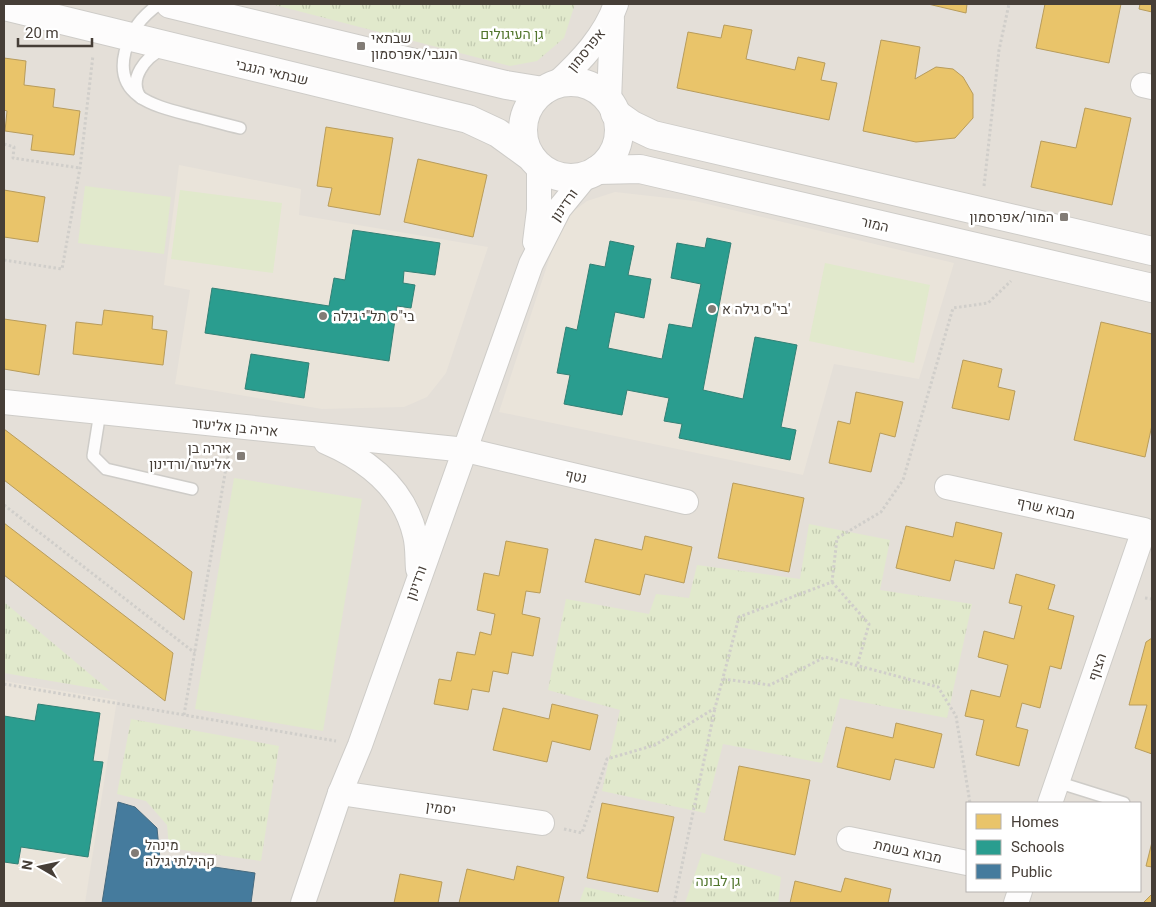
<svg xmlns="http://www.w3.org/2000/svg" width="1156" height="907" viewBox="0 0 1156 907" font-family="Roboto,Heebo,sans-serif">
	<defs>
		<pattern id="grass-tufts" width="24" height="20" patternUnits="userSpaceOnUse" patternTransform="scale(1.25)"><rect width="24" height="20" fill="#e1e9cc"/><path d="M3 7l-1-3M5 7V3M7 7l1-3M15 17l-1-3M17 17v-4M19 17l1-3" fill="none" stroke="#c2c9b0"/></pattern>
	</defs>
	<rect width="100%" height="100%" fill="#f0eeeb"/>
	<path fill="#e4dfd8" fill-rule="evenodd" d="M4,4h1148v899h-1148zM967,803h173v88h-173z"/>
	<g fill="#eae4da">
		<path d="M179,165l122,24 -2,26 189,32 -42,126 -19,24 -23,10 -82,2 -147,-25 15,-94 -26,-5z"/>
		<path d="M615,192l80,9 259,62 -35,116 -85,-15 -31,111 -304,-63 63,-192 25,-19z"/>
		<path d="M4,681l113,19 -32,203h-81z"/>
	</g>
	<g fill="url(#grass-tufts)">
		<path d="M271,4h304l-11,34 -27,23 -27,5z"/>
		<path d="M809,524l81,16 -10,50 92,14 -25,114 -107,-20 -18,65 -99,-19 -18,69 -103,-22 18,-81 -72,-20 18,-91 83,15 7,-20 33,4 8,-33 103,14z"/>
		<path d="M4,602l106,89 -106,-18z"/>
		<path d="M131,719l148,27 -18,115 -92,-13 -2,-23 -21,-24 -29,-7z"/>
		<path d="M702,853l79,24 -3,26h-93z"/>
		<path d="M585,887l72,16h-78z"/>
	</g>
	<g fill="#e1e9cc">
		<path d="M85,186l86,11 -7,57 -86,-11z"/>
		<path d="M180,190l102,13 -9,70 -102,-14z"/>
		<path d="M825,263l105,22 -16,78 -105,-22z"/>
		<path d="M234,478l128,21 -39,232 -128,-22z"/>
	</g>
	<g fill="#e9c46a" stroke="#b89c5b">
		<path d="M928,4h39l-1,9z"/>
		<path d="M1045,4h76l-12,59 -73,-15z"/>
		<path d="M1140,4h12v8l-13,-3z"/>
		<path d="M724,25l28,5 -6,29 49,11 3,-13 27,6 -4,17 16,3 -8,37 -152,-32 11,-56 33,6z"/>
		<path d="M881,40l39,7 -5,32 21,-12 17,2 10,8 10,17v24l-18,20 -39,4 -53,-11z"/>
		<path d="M4,58l22,3 -2,24 31,4 -2,18 27,4 -6,44 -43,-5 2,-15 -28,-4 2,-20 -3,-1z"/>
		<path d="M1085,108l46,10 -19,87 -81,-18 10,-46 35,7z"/>
		<path d="M326,127l67,11 -13,77 -52,-9 4,-18 -15,-2z"/>
		<path d="M418,159l69,16 -14,62 -69,-15z"/>
		<path d="M4,190l41,7 -7,45 -34,-5z"/>
		<path d="M104,310l49,6 -1,13 15,2 -4,34 -90,-11 3,-32 26,3z"/>
		<path d="M4,319l42,6 -7,50 -35,-6z"/>
		<path d="M1101,322l51,12v91l-7,32 -71,-17z"/>
		<path d="M963,360l39,9 -4,18 17,4 -6,29 -57,-12z"/>
		<path d="M856,392l47,10 -8,35 -15,-4 -9,39 -42,-9 9,-42 12,3z"/>
		<path d="M4,429l188,143 -8,48 -180,-140z"/>
		<path d="M733,483l71,15 -15,74 -71,-14z"/>
		<path d="M956,522l46,11 -8,36 -39,-9 -5,21 -54,-13 10,-42 47,11z"/>
		<path d="M4,523l169,130 -8,48 -161,-126z"/>
		<path d="M645,536l47,11 -8,36 -39,-9 -5,21 -55,-13 10,-43 47,11z"/>
		<path d="M506,541l42,8 -8,44 -14,-2 -4,23 18,4 -7,38 -21,-4 -4,22 -15,-3 -4,21 -17,-3 -4,21 -34,-6 5,-25 12,2 6,-29 18,3 5,-23 11,3 4,-21 -18,-4 7,-37 15,3z"/>
		<path d="M1016,574l39,11 -7,24 26,7 -13,53 -11,-3 -10,42 -18,-5 -6,24 12,3 -9,36 -43,-11 8,-35 -19,-4 6,-26 29,7 8,-32 -30,-8 6,-26 30,8 8,-33 -13,-3z"/>
		<path d="M1152,638v116l-17,-6 12,-43h-18l17,-63z"/>
		<path d="M552,704l46,11 -8,35 -38,-9 -5,21 -54,-12 10,-42 46,11z"/>
		<path d="M896,723l46,11 -8,34 -39,-9 -5,21 -53,-13 9,-40 47,11z"/>
		<path d="M739,766l71,14 -15,75 -71,-15z"/>
		<path d="M602,803l72,14 -16,75 -71,-14z"/>
		<path d="M1152,842v25l-6,-1z"/>
		<path d="M517,866l47,11 -6,26h-99l8,-34 47,11z"/>
		<path d="M400,874l42,8 -4,21h-44z"/>
		<path d="M845,878l46,11 -3,14h-98l5,-22 46,11z"/>
		<path d="M1152,894v9h-9z"/>
	</g>
	<g fill="#2a9d8f" stroke="#328075">
		<path d="M353,230l87,13 -5,32 -31,-4 -1,12 12,2 -4,23 -14,-2 -8,55 -184,-28 7,-45 117,18 5,-28 11,2z"/>
		<path d="M707,238l24,5 -28,147 40,9 12,-62 42,8 -16,82 15,3 -6,30 -111,-22 3,-14 -18,-3 5,-23 -42,-8 -5,25 -58,-11 6,-29 -13,-2 9,-46 11,3 13,-66 15,3 5,-26 24,5 -6,29 23,4 -7,39 -29,-6 -7,36 54,11 7,-35 23,4 9,-44 -30,-6 6,-35 28,5z"/>
		<path d="M251,354l58,9 -5,35 -59,-9z"/>
		<path d="M38,704l62,9 -7,48 10,1 -15,95 -67,-10 -3,17 -14,-2v-146l31,5z"/>
	</g>
	<path fill="#457b9d" stroke="#45697e" d="M118,802l17,5 22,21 3,31 95,14 -4,30h-149z"/>
	<g fill="none" stroke-linecap="round" stroke-linejoin="round">
		<g stroke="#ceccc8" stroke-width="14">
			<g id="service">
				<path d="M159,4c-18,13 -28,26 -34,48 -11,45 30,54 64,63 17,4 34,9 51,13"/>
				<path d="M141,98c-14,-19 5,-41 22,-49"/>
				<path d="M100,412l-7,44 13,13 86,20"/>
				<path d="M1057,782l67,21"/>
			</g>
		</g>
		<g stroke="#ceccc8" stroke-width="26">
			<g id="minor">
				<path d="M556,84c25,-23 49,-48 60,-80"/>
				<path d="M1143,85l9,2"/>
				<path d="M609,102l3,-82"/>
				<path d="M535,242l4,-32v-44"/>
				<path d="M4,402l462,48 220,52"/>
				<path d="M326,442c42,18 78,46 89,93 3,11 2,23 3,34"/>
				<path d="M947,487l197,43 -94,273"/>
				<path d="M340,793l202,30"/>
				<path d="M849,839l118,24"/>
				<path d="M303,903l37,-110 20,-48 171,-481 28,-55 27,-33"/>
				<path d="M1016,903l4,-12"/>
			</g>
		</g>
		<g stroke="#ceccc8" stroke-width="30">
			<g id="tertiary">
				<path d="M170,4l336,81 37,6"/>
				<path d="M4,6l464,113 30,14 33,24"/>
				<circle cx="571" cy="130" r="48"/>
				<path d="M615,113l17,12 21,10 499,116"/>
				<path d="M597,170l43,-1 512,119"/>
			</g>
		</g>
		<g stroke="#d0ceca" stroke-width="3" stroke-dasharray="2.5 2.5" stroke-linecap="butt">
			<path d="M4,144l10,3 -1,11 67,10"/>
			<path d="M984,186l15,-136 10,-46"/>
			<path d="M4,260l58,9 18,-101 13,-113"/>
			<path d="M4,505l191,148"/>
			<path d="M832,582l37,42 -12,42"/>
			<path d="M1145,598l7,1"/>
			<path d="M723,679l47,6 55,-28 113,30 18,29 14,87"/>
			<path d="M4,684l332,57"/>
			<path d="M184,715l45,-265"/>
			<path d="M564,829l18,4 25,-74 48,-14 60,-37 24,-91 93,-35 5,-44 44,-26 22,-32 50,-172 35,-5 23,-22"/>
			<path d="M674,903l41,-195"/>
		</g>
		<use href="#service" stroke="#fdfcfc" stroke-width="11"/>
		<use href="#minor" stroke="#fdfcfc" stroke-width="24"/>
		<use href="#tertiary" stroke="#fdfcfc" stroke-width="28"/>
	</g>
	<g fill="#827c76" stroke="#fff" stroke-width="2">
		<rect x="356" y="41" width="10" height="10" rx="2.5"/>
		<rect x="1059" y="212" width="10" height="10" rx="2.5"/>
		<circle cx="712" cy="309" r="5"/>
		<circle cx="323" cy="316" r="5"/>
		<rect x="236" y="451" width="10" height="10" rx="2.5"/>
		<circle cx="135" cy="853" r="5"/>
	</g>
	<g text-anchor="middle" stroke-width="5" stroke-linejoin="round" paint-order="stroke">
		<g font-size="14" fill="#51752c" stroke="#fff">
			<text x="512" y="39">גן העיגולים</text>
			<text x="718" y="886">גן לבונה</text>
		</g>
		<g font-size="14" fill="#463e37" stroke="#fff" text-anchor="start">
			<text x="371" y="43">שבתאי<tspan x="371" dy="16">הנגבי/אפרסמון</tspan></text>
			<text x="1054" y="222" text-anchor="end">המור/אפרסמון</text>
			<text x="722" y="314">בי"ס גילה א'</text>
			<text x="333" y="321">בי"ס תל"י גילה</text>
			<text x="231" y="453" text-anchor="end">אריה בן<tspan x="231" dy="16">אליעזר/ורדינון</tspan></text>
			<text x="145" y="850">מינהל<tspan x="145" dy="16">קהילתי גילה</tspan></text>
		</g>
		<g font-size="14" fill="#463e37" stroke="#fff">
			<text transform="translate(586 50) rotate(-51)" y="5">אפרסמון</text>
			<text transform="translate(272 72) rotate(13)" y="5">שבתאי הנגבי</text>
			<text transform="translate(564 205) rotate(-55)" y="5">ורדינון</text>
			<text transform="translate(875 224) rotate(13)" y="5">המור</text>
			<text transform="translate(235 427) rotate(6)" y="5">אריה בן אליעזר</text>
			<text transform="translate(576 476) rotate(13)" y="5">נטף</text>
			<text transform="translate(1046 508) rotate(12)" y="5">מבוא שרף</text>
			<text transform="translate(416 583) rotate(-70)" y="5">ורדינון</text>
			<text transform="translate(1097 667) rotate(-71)" y="5">הצוף</text>
			<text transform="translate(441 808) rotate(8)" y="5">יסמין</text>
			<text transform="translate(908 851) rotate(12)" y="5">מבוא בשמת</text>
		</g>
	</g>
	<rect width="1156" height="907" fill="none" stroke="#463e37" stroke-width="10"/>
	<rect x="966" y="802" width="175" height="90" fill="#ffffff" stroke="#b5b2af"/>
	<rect x="976" y="814" width="25" height="15" fill="#e9c46a" stroke="#b5b2af"/>
	<text x="1011" y="827" font-size="15" fill="#463e37">Homes</text>
	<rect x="976" y="840" width="25" height="15" fill="#2a9d8f" stroke="#b5b2af"/>
	<text x="1011" y="852" font-size="15" fill="#463e37">Schools</text>
	<rect x="976" y="864" width="25" height="15" fill="#457b9d" stroke="#b5b2af"/>
	<text x="1011" y="877" font-size="15" fill="#463e37">Public</text>
	<g transform="translate(40 867) rotate(279)" stroke="#ffffff" stroke-width="4" paint-order="stroke">
	<path d="M0-4L9 19L0 12L-9 19Z" fill="#463e37"/>
	<text y="-8" font-size="14" font-weight="bold" text-anchor="middle" fill="#463e37">N</text>
	</g>
	<path d="M18 38v8h74v-8" fill="none" stroke="#463e37" stroke-width="2.5"/>
	<text x="25" y="38" font-size="15" fill="#463e37" stroke="#ffffff" stroke-width="4" paint-order="stroke">20 m</text>
</svg>
